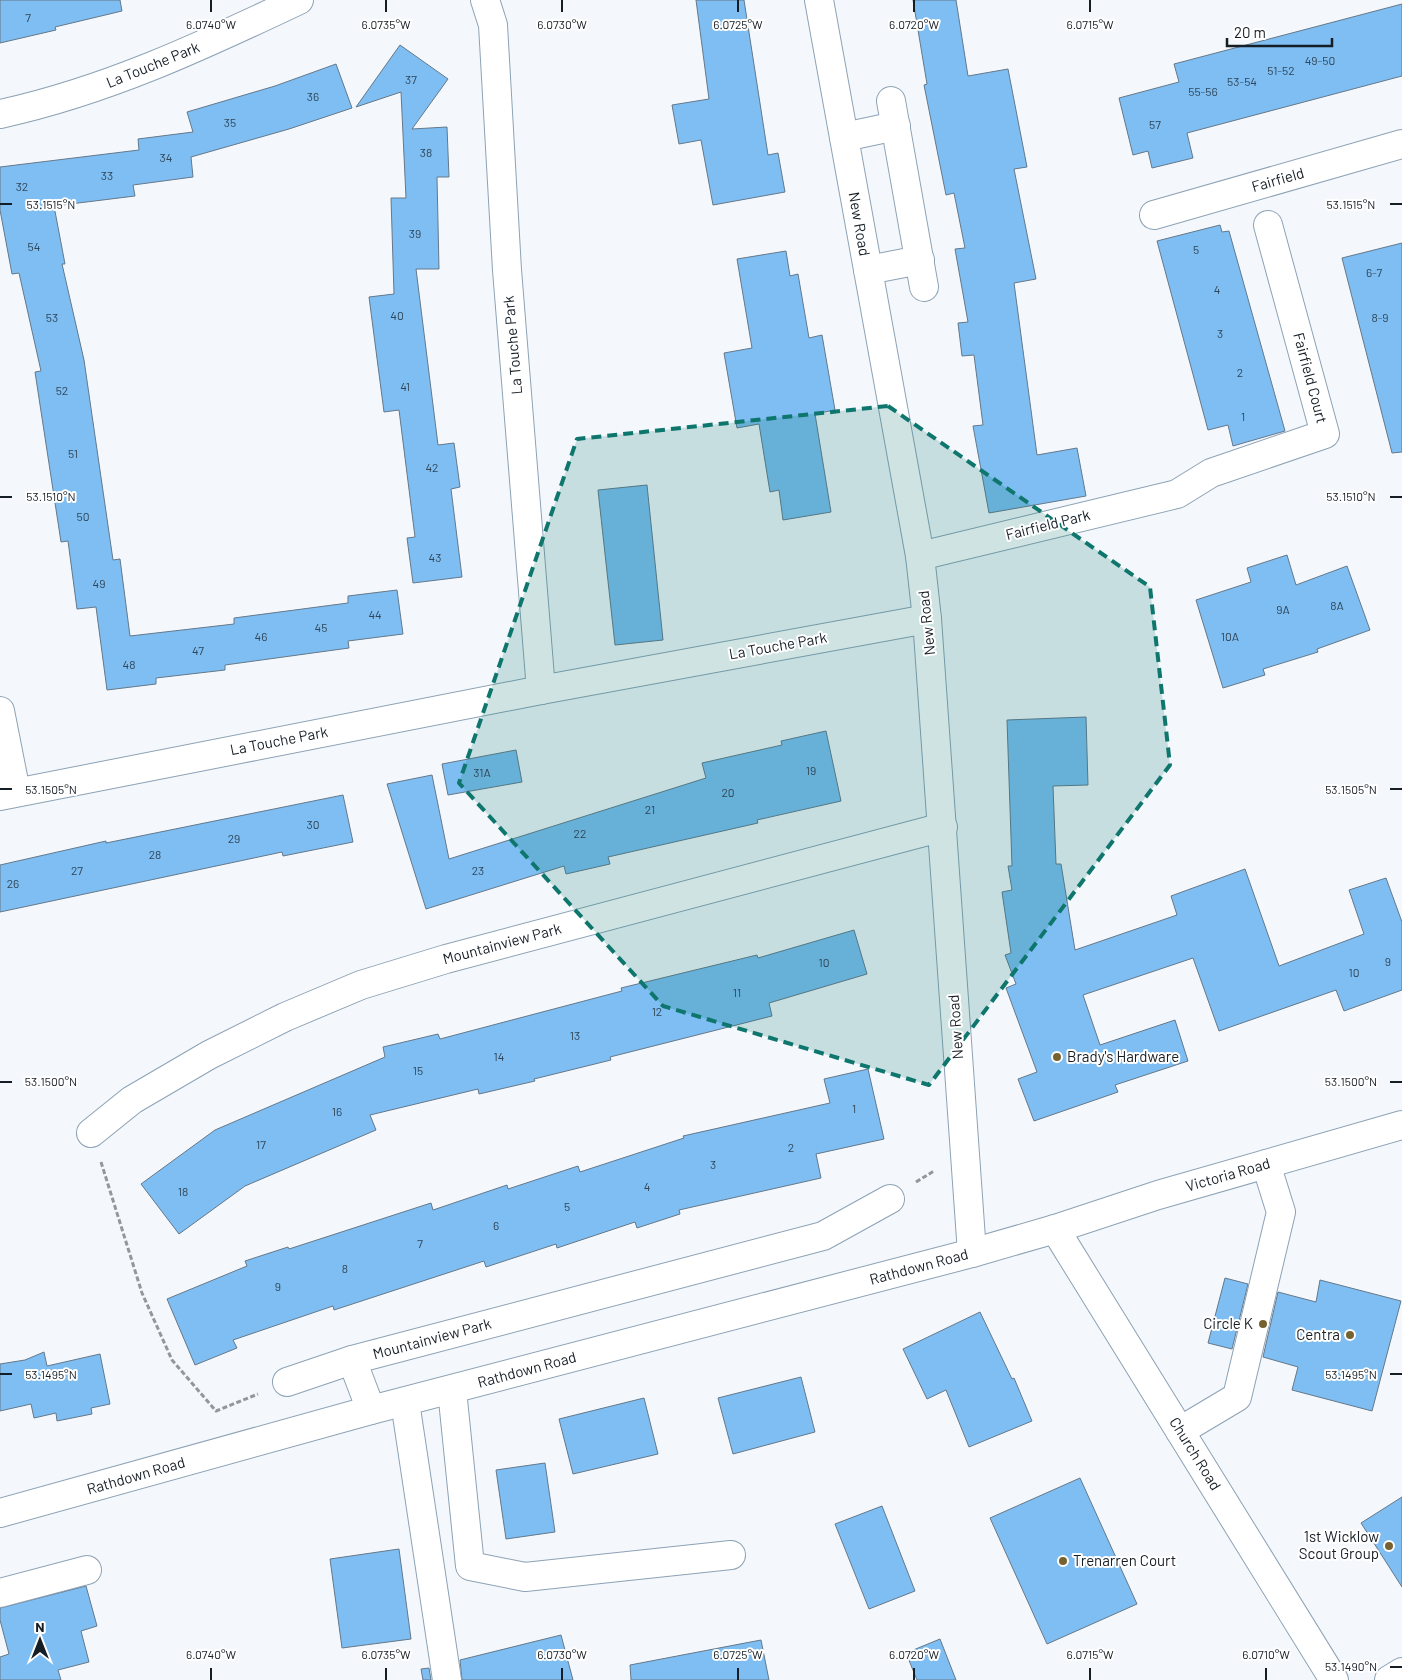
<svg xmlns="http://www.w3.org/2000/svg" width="1402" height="1680" viewBox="0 0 1402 1680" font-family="Barlow,sans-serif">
	<rect width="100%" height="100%" fill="#f4f8fc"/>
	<g fill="#7ebef3" stroke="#64788a">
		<path d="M0,0h120l2,11 -67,16 1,3 -56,13z"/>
		<path d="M696,0h48l24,155 10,-2 7,39 -72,13 -12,-65 -22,4 -7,-39 37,-6z"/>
		<path d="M913,0h43l12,76 40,-7 19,98 -13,2 22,110 -22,4 23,172 40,-7 9,48 -97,17 -16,-87 10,-1 -9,-70 -12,1 -4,-33 10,-1 -13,-73 10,-1 -11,-55 -8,2 -22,-110 3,-1z"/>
		<path d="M1402,4v72l-215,57 6,25 -41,10 -4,-17 -15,4 -14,-57 60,-16 -5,-18z"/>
		<path d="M400,45l48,34 -36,50 35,-2 2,50h-12l2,92h-23l22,176 16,-2 6,44 -9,2 11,88 -49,6 -6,-45 8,-1 -16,-127 -15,2 -15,-115 25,-3 -3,-96h15l-5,-106 -45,15z"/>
		<path d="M336,64l16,44 -63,21 -98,28 2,20 -60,8 2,11 -81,10 11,58h-3l22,96 29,200 7,-1 10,77 104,-12v-6l114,-15v-7l49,-6 6,44 -55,7 1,7 -124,17v5l-69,8v6l-49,6 -11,-83 -19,2 -9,-68 -7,1 -26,-170 6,-1 -22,-98 -7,1 -12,-64v-43l139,-17 -1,-11 55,-7 -6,-20 88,-26z"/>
		<path d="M1220,225l2,7 7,-1 56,200 -52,15 -5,-21 -20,5 -51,-189z"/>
		<path d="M1402,243v209l-10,1 -50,-195z"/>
		<path d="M786,251l4,25 8,-2 11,64 13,-3 13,75 -20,4 16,98 -48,8 -4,-30 -9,2 -11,-68 -22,4 -13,-75 28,-5 -15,-89z"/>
		<path d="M647,485l16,155 -48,5 -17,-155z"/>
		<path d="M1287,555l9,30 51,-19 23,64 -53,19 1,3 -55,17 2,6 -42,13 -27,-88 55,-18 -4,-14z"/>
		<path d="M1086,717l2,68 -35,1 3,78h5l14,86 102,-35 -6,-19 74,-27 34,97 85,-32 -15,-44 37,-12 16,44v68l-58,21 -8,-21 -117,41 -26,-73 -110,37 17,50 75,-25 13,41 -73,24 3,7 -84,29 -16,-42 19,-7 -31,-84 10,-4 -11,-29 6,-2 -9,-61 10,-2 -4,-24h4l-5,-146z"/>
		<path d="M826,731l15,70 -84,19 1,3 -150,34 2,7 -44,10 -2,-8 -138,43 -39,-125 45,-9 17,84 257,-81 -4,-15 80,-18 -1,-4z"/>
		<path d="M516,750l6,32 -74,13 -6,-31z"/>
		<path d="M343,795l10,47 -70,14 -1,-4 -282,60v-47l106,-24v2z"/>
		<path d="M854,930l13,44 -98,29 3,13 -162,41 1,3 -77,19 1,2 -56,13 -1,-5 -108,26 6,15 -131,56 -66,48 -38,-50 74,-54 170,-73 -2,-10 55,-13 2,5 182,-48 -1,-3 136,-33 1,3z"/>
		<path d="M868,1069l16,70 -68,15 5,24 -142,32 1,4 -43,14 -2,-6 -78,26 -1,-4 -70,23 -2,-6 -150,49 -1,-4 -100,34 4,8 -42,17 -28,-66 80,-33 -2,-5 43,-14 1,2 142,-46 2,7 74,-25 1,4 70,-23 2,6 104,-34 -1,-2 147,-33 -6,-24z"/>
		<path d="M1225,1278l23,6 -16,65 -24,-6z"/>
		<path d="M1320,1280l81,21 -29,110 -80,-21 6,-23 -35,-10 15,-65 38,10z"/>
		<path d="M980,1312l32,67 2,-1 18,43 -63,26 -23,-57 -19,9 -24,-50z"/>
		<path d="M44,1352l3,14 53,-12 10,50 -19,4 1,6 -35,7 -1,-8 -22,5 -3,-14 -31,7v-47l25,-4z"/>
		<path d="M801,1377l14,55 -82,22 -15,-56z"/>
		<path d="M644,1398l14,56 -85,20 -14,-55z"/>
		<path d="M545,1463l10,69 -49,7 -10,-69z"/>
		<path d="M1080,1478l57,126 -90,40 -57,-126z"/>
		<path d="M1402,1497v90l-41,-64z"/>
		<path d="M882,1506l33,85 -46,18 -34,-85z"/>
		<path d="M399,1549l12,90 -69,9 -12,-89z"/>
		<path d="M86,1586l11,40 -16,5 8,31 -31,8 3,10h-61v-23l9,-3 -9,-34v-12z"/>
		<path d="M561,1635l12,45h-111l-2,-20z"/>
		<path d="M940,1639l16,41h-39l-11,-27z"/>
		<path d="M761,1640l8,40h-138l-1,-15z"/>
		<path d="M429,1668l2,12h-8l-2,-11z"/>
	</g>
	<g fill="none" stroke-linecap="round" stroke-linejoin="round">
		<g stroke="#8da2b5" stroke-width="30">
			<g id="minor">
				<path d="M485,0l8,25 14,245 34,420"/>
				<path d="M819,0l101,556 7,63 45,634"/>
				<path d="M891,101l33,186"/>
				<path d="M0,114c106,-23 202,-68 299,-114"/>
				<path d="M844,137l52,-11"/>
				<path d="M1154,215l248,-71"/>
				<path d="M868,270l52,-10"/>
				<path d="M920,556l257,-62 34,-21 114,-39 -57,-209"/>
				<path d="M0,711l16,81"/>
				<path d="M0,796l541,-106 386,-71"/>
				<path d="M91,1133l41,-33 77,-45 76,-38 76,-32 85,-26 497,-132"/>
				<path d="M1055,1229l103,-34 244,-70"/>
				<path d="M352,1360l19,50"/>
				<path d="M287,1382l65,-22 471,-124 67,-37"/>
				<path d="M452,1390l18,176 55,11 206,-22"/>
				<path d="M405,1402l42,278"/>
				<path d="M1180,1431l57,-34 44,-185 -15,-48"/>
				<path d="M0,1593l87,-23"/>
				<path d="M1389,1680l13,-8"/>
			</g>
		</g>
		<g stroke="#8da2b5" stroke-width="30">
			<path id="major" d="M0,1513l371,-103 601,-157 83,-24 279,451"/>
		</g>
		<g stroke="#91979c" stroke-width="3" stroke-dasharray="5 2.5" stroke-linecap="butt">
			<path d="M101,1162l41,131 30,67 44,51 42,-17"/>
			<path d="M916,1182l18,-11"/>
		</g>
		<use href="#minor" stroke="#fff" stroke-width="28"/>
		<use href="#major" stroke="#fff" stroke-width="28"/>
	</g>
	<path fill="#0f766e" fill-opacity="0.2" stroke="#0f766e" stroke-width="4" stroke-dasharray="10 6" stroke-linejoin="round" d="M888,406l262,181 20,178 -241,320 -266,-79 -204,-223 118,-344z"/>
	<path fill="none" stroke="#161e25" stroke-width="2" d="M211,0v12M386,0v12M562,0v12M738,0v12M914,0v12M1090,0v12M0,204h12M1390,204h12M0,497h12M1390,497h12M0,789h12M1390,789h12M0,1082h12M1390,1082h12M0,1374h12M1390,1374h12M1390,1667h12M211,1668v12M386,1668v12M562,1668v12M738,1668v12M914,1668v12M1090,1668v12M1266,1668v12"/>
	<g fill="#766231" stroke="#fff" stroke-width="2">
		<circle cx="1057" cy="1057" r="5"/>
		<circle cx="1263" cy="1324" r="5"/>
		<circle cx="1350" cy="1335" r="5"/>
		<circle cx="1389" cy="1546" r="5"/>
		<circle cx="1063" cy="1561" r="5"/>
	</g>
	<g text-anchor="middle" stroke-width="4" stroke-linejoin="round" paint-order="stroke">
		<g font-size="12" fill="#304658">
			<text x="28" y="22">7</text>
			<text x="1320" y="65">49-50</text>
			<text x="1281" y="75">51-52</text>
			<text x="411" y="84">37</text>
			<text x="1242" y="86">53-54</text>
			<text x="1203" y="96">55-56</text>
			<text x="313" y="101">36</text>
			<text x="230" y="127">35</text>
			<text x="1155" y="129">57</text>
			<text x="426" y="157">38</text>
			<text x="166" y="162">34</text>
			<text x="107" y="180">33</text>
			<text x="22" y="191">32</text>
			<text x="415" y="238">39</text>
			<text x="34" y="251">54</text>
			<text x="1196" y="254">5</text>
			<text x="1374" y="277">6-7</text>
			<text x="1217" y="294">4</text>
			<text x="397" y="320">40</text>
			<text x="52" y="322">53</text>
			<text x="1380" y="322">8-9</text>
			<text x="1220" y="338">3</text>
			<text x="1240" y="377">2</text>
			<text x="405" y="391">41</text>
			<text x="62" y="395">52</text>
			<text x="1243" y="421">1</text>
			<text x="73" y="458">51</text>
			<text x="432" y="472">42</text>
			<text x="83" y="521">50</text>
			<text x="435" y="562">43</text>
			<text x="99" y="588">49</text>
			<text x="1337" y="610">8A</text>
			<text x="1283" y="614">9A</text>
			<text x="375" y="619">44</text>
			<text x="321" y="632">45</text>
			<text x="261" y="641">46</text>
			<text x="1230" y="641">10A</text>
			<text x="198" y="655">47</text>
			<text x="129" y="669">48</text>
			<text x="811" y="775">19</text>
			<text x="482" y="777">31A</text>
			<text x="728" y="797">20</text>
			<text x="650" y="814">21</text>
			<text x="313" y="829">30</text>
			<text x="580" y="838">22</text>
			<text x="234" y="843">29</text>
			<text x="155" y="859">28</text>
			<text x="77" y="875">27</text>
			<text x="478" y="875">23</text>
			<text x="13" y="888">26</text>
			<text x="1388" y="966">9</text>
			<text x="824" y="967">10</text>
			<text x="1354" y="977">10</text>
			<text x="737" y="997">11</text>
			<text x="657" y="1016">12</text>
			<text x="575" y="1040">13</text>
			<text x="499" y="1061">14</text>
			<text x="418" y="1075">15</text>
			<text x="854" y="1113">1</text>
			<text x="337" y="1116">16</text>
			<text x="261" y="1149">17</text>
			<text x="791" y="1152">2</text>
			<text x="713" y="1169">3</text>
			<text x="647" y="1191">4</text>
			<text x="183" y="1196">18</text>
			<text x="567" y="1211">5</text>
			<text x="496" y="1230">6</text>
			<text x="420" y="1248">7</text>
			<text x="345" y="1273">8</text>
			<text x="278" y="1291">9</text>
		</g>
		<g font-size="15" fill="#161e25" stroke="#fff">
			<text transform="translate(153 65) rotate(-22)" y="5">La Touche Park</text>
			<text transform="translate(1278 180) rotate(-16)" y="5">Fairfield</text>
			<text transform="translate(859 224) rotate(80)" y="5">New Road</text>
			<text transform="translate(513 345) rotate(-95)" y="5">La Touche Park</text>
			<text transform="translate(1310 378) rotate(75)" y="5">Fairfield Court</text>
			<text transform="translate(1048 525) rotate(-14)" y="5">Fairfield Park</text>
			<text transform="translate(927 623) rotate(-96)" y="5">New Road</text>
			<text transform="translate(778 646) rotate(-10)" y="5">La Touche Park</text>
			<text transform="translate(279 741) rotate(-11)" y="5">La Touche Park</text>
			<text transform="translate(502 944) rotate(-15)" y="5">Mountainview Park</text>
			<text transform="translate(956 1027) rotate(-94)" y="5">New Road</text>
			<text transform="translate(1228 1175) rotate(-16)" y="5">Victoria Road</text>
			<text transform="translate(919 1267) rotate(-15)" y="5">Rathdown Road</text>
			<text transform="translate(432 1339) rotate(-15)" y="5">Mountainview Park</text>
			<text transform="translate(527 1370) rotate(-15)" y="5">Rathdown Road</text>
			<text transform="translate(1195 1454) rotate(58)" y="5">Church Road</text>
			<text transform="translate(136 1476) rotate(-16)" y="5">Rathdown Road</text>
		</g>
		<g font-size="15" fill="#161e25" stroke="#fff" text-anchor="end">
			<text x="1067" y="1062" text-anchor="start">Brady's Hardware</text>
			<text x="1253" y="1329">Circle K</text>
			<text x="1340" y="1340">Centra</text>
			<text x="1379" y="1542">1st Wicklow<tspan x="1379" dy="17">Scout Group</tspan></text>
			<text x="1073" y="1566" text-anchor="start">Trenarren Court</text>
		</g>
	</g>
	<g font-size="12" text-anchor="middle" fill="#161e25" stroke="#fff" stroke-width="4" stroke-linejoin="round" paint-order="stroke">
		<text x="211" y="29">6.0740°W</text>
		<text x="386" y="29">6.0735°W</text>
		<text x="562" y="29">6.0730°W</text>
		<text x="738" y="29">6.0725°W</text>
		<text x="914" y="29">6.0720°W</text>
		<text x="1090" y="29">6.0715°W</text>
		<text x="51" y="209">53.1515°N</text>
		<text x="1351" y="209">53.1515°N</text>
		<text x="51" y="501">53.1510°N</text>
		<text x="1351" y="501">53.1510°N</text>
		<text x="51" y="794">53.1505°N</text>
		<text x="1351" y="794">53.1505°N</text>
		<text x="51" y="1086">53.1500°N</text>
		<text x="1351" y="1086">53.1500°N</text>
		<text x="51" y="1379">53.1495°N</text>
		<text x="1351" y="1379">53.1495°N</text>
		<text x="211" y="1659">6.0740°W</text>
		<text x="386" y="1659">6.0735°W</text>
		<text x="562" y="1659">6.0730°W</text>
		<text x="738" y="1659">6.0725°W</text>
		<text x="914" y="1659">6.0720°W</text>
		<text x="1090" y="1659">6.0715°W</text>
		<text x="1266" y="1659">6.0710°W</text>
		<text x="1351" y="1671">53.1490°N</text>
	</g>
	<g transform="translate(40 1640)" stroke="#ffffff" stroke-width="4" paint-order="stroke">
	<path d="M0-4L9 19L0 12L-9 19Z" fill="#161e25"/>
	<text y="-8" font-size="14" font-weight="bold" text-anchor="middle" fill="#161e25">N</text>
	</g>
	<path d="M1227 38v8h105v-8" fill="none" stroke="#161e25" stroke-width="2.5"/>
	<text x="1234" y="38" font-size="15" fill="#161e25" stroke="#ffffff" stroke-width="4" paint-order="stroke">20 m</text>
</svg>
